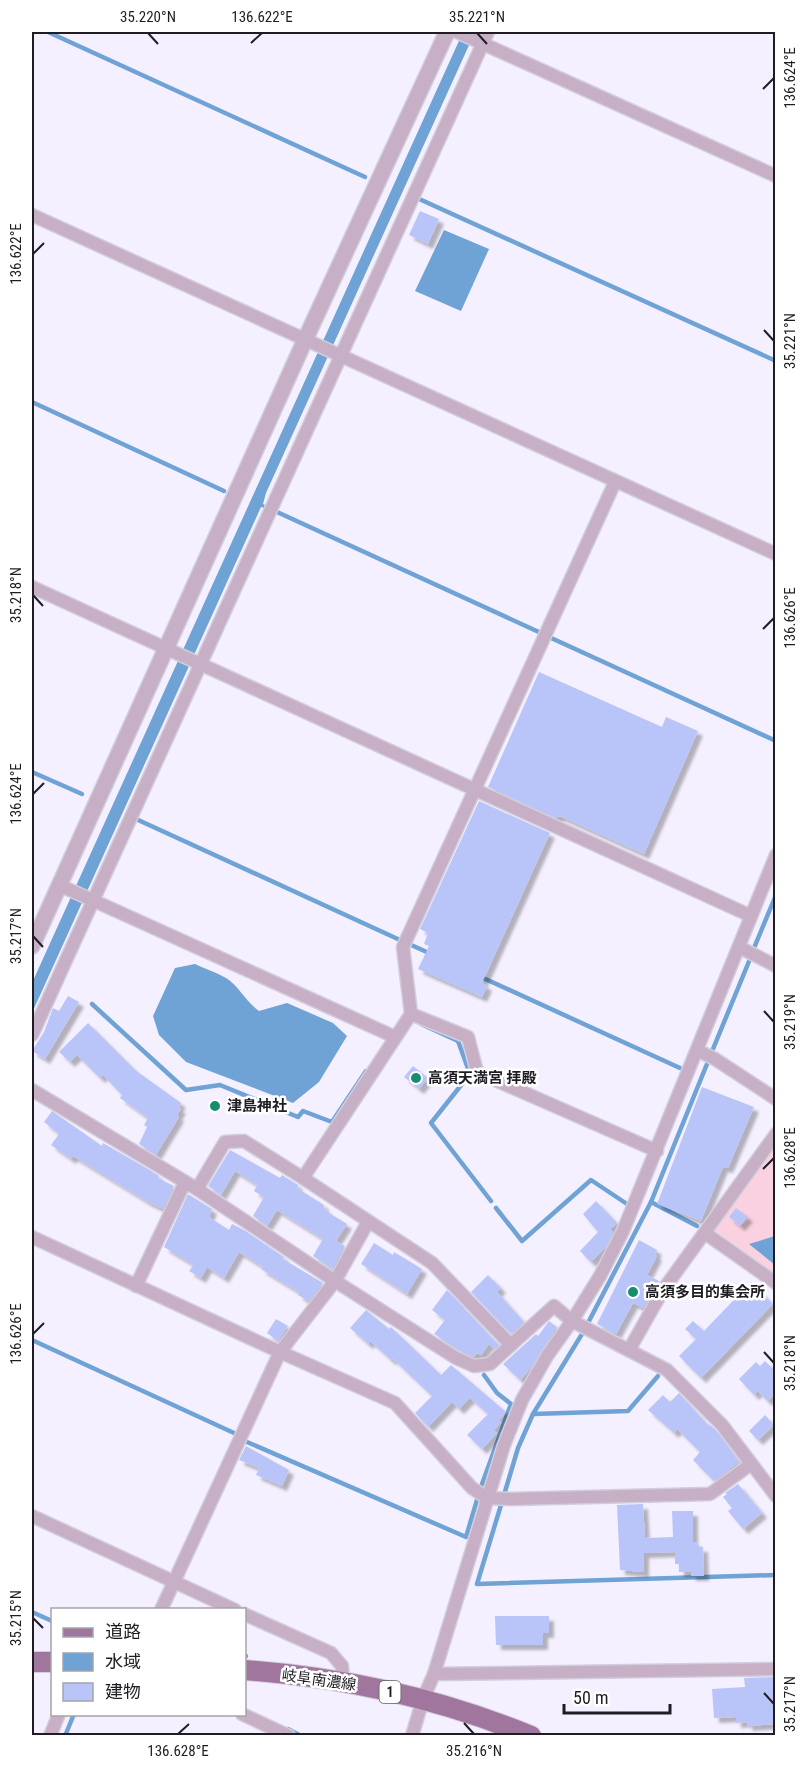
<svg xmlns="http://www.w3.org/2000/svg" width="807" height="1767" viewBox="0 0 807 1767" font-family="'Roboto Condensed','Noto Sans JP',sans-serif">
	<defs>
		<filter id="shadow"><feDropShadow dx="5" dy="5" stdDeviation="1.5" flood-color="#0004"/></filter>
	</defs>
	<rect width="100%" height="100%" fill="#f5f0ff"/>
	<path fill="#f9d1e0" d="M771,1150h4v124l-62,-45z"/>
	<g fill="#6fa2d5">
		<path d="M463,32h12l-209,461 -3,11 2,1 -1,3 -3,-1 -229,506v-30z"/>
		<path d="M444,230l45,19 -28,62 -46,-20z"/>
		<path d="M195,964c10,5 21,8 31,14 13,8 19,23 33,33l28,-8 46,20 14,13 -28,46 -26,21 -107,-41 -27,-27 -6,-19 22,-48z"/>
		<path d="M775,1236h1l-1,29 -26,-21z"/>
	</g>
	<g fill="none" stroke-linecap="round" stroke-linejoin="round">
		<g stroke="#6fa2d5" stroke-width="4.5">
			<path d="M48,32l317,145"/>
			<path d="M417,198l359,163"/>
			<path d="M32,402l192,89"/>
			<path d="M277,512l264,121"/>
			<path d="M549,637l227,104"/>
			<path d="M32,772l50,22"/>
			<path d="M136,819l264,121"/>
			<path d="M409,944l20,9"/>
			<path d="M754,948l22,-53"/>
			<path d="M481,977l199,91"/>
			<path d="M92,1004l94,86 34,-5 78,32 5,-6 29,11 34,-51"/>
			<path d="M421,1024l37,17 12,33 -39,49 60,78"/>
			<path d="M713,1049l37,-90"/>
			<path d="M651,1202l46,24"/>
			<path d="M496,1208l26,33 69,-61 36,24"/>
			<path d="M589,1321l62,-119 56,-138"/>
			<path d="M32,1340l202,93"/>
			<path d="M533,1414l95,-3 30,-35"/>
			<path d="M247,1442l219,95 11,-37"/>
			<path d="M481,1487l30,-83 -14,-11 -13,-18"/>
			<path d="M504,1495l14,-47 15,-34 49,-80"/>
			<path d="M501,1505l-24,79 299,-9"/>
			<path d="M32,1612l20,9"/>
			<path d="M244,1656h2"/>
			<path d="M288,1729l13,7"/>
			<path d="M65,1736l9,-22"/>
		</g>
	</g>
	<g fill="#b9c4f9" filter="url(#shadow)">
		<path d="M420,211l19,8 -11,25 -19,-9z"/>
		<path d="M539,672l123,55 4,-10 32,14 -54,123 -84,-38 -4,2 -68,-31z"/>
		<path d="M479,801l71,32 -68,150 5,3 -5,11 -64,-28 11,-23 -5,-2 4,-11 -8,-4z"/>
		<path d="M68,996l11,6 -34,57 -13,-8 12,-19 9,-24 6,3z"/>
		<path d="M88,1023l47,47 46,33 -3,4 3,2 -4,6 2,2 -23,38 -17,-11 8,-17 -3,-2 4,-7 -28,-20 2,-3 -19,-20 -3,3 -23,-23 -7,7 -11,-10z"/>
		<path d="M413,1066l15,12 -9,11 -15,-12z"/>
		<path d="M702,1087l52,20 -26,61 -5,-1 -22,54 -44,-17z"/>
		<path d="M52,1111l50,35 1,-3 45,26 11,7 -1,2 16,8 -11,23 -15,-7 -75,-46 -2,3 -20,-14 8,-11 -15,-12z"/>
		<path d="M230,1150l50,28 2,-3 16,10 -1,3 27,17 -1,2 4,3 -1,1 21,13 -11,17 9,5 -13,23 -19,-13 10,-17 -46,-29 -10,16 -14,-10 11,-19 -10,-6 3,-6 -22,-14 -14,24 -13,-9z"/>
		<path d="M188,1194l24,15 -3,8 20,13 3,-6 12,6 40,27 -1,2 40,24 -14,18 -11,-6 1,-3 -38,-23 2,-2 -24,-15 -15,26 -17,-11 -6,11 -12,-7 4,-5 -4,-4 -25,-15z"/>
		<path d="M596,1201l21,22 -7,6 3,3 -7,15 -15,15 -11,-11 18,-19 -15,-18z"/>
		<path d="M736,1208l12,9 -8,9 -11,-9z"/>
		<path d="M639,1240l18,10 -2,4 2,2 -10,19 12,6 -16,27 -10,-5 -17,31 -19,-10z"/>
		<path d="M374,1243l19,12 1,-3 28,17 -15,25 -46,-30z"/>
		<path d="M488,1275l13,13 -4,4 27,30 -13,12 -40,-42z"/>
		<path d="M751,1282l22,22 -72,74 -22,-22 17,-17 -11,-10 8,-8 11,10z"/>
		<path d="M447,1290l52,55 -5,4 -5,-5 -8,11 -4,-2 -3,4 -14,-6 -26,-17 11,-14 -13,-10z"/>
		<path d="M366,1310l23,19 2,-2 50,48 10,-10 55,47 -7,8 2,2 -7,8 3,3 -15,16 -15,-14 21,-21 -18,-16 -11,11 -7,-7 -24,25 -13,-14 17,-17 -39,-37 -2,1 -21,-19 -2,3 -18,-16z"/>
		<path d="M276,1319l12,7 -10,15 -11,-8z"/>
		<path d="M549,1321l8,6 -27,42 -10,11 -17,-16 33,-30 2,2z"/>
		<path d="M765,1361l11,11v21l-9,8 -9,-10 -4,4 -15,-16 17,-17 4,4z"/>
		<path d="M679,1393l30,33 1,-1 6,5 23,32 -25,19 -21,-21 7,-8 -23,-23 -3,4 -26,-23 15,-15 7,7z"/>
		<path d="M765,1415l9,10 -16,15 -9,-9z"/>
		<path d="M246,1446l43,24 -7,16 -26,-11 3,-7 -20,-8z"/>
		<path d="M738,1484l24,29 -19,16 -15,-18 4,-3 -9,-11 4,-3 -2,-1z"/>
		<path d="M643,1504l2,34 28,-1 -1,-26h21v31h4v5h6l1,29h-13v-4h-12v-8h-4v-12l-31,1v19l-24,-2 -3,-65z"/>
		<path d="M495,1616h54v17h-6v12h-47z"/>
		<path d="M775,1677l1,47 -28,2 -1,-4 -11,1v-6l-22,1 -2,-29 33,-2 -1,-9z"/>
	</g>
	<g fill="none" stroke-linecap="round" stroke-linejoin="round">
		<g stroke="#d3cedc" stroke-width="15">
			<g id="minor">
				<path d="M457,32l319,144"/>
				<path d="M32,215l744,339"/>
				<path d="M32,587l719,329"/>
				<path d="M59,885l336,152"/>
				<path d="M739,947l37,19"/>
				<path d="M411,1014l57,23 9,35 180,79"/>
				<path d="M32,1035l456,-1003"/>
				<path d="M697,1050l18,9 61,40"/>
				<path d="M32,1090l165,99 138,92 121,77 18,8 16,-2 64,-58 18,15 95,49 55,55 54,71"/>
				<path d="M303,1178l108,-164 -8,-67 212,-465"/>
				<path d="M197,1189l28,-47 19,-1 59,37 129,85 79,82"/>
				<path d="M705,1233l71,50"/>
				<path d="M32,1237l248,115 115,51 77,85 15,10 23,1 200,-5 41,-30"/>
				<path d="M136,1286l49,-104"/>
				<path d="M629,1350l34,-60 113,-156"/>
				<path d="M32,1516l203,94"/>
				<path d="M161,1610l119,-258 55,-71 33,-59"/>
				<path d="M244,1614l87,39 11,13 1,16"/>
				<path d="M434,1674l70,-229 18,-45 25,-44 25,-35 28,-45 23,-45 153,-376"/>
				<path d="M242,1714l47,22"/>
				<path d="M50,1736l9,-22"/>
				<path d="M412,1736l11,-37 11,-25 342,-5"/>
			</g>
		</g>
		<g stroke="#d3cedc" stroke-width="18">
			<path id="tertiary" d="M32,946l273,-606 142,-308"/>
		</g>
		<g stroke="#d3cedc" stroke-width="22">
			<g id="primary">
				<path d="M32,1662h20"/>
				<path d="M244,1670c98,7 197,29 287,66"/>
			</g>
		</g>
		<use href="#minor" stroke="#c7afc6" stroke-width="12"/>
		<use href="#tertiary" stroke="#c7afc6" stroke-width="15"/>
		<use href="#primary" stroke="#a0759e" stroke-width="20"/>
	</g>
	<path fill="none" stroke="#1f1c24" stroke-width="2" d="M148,33l10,11M477,33l10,11M251,43l11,-10M763,89l11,-11M33,254l11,-11M764,330l10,11M33,595l10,11M763,629l11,-11M33,794l11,-11M33,936l10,11M764,1011l10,11M763,1169l11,-11M33,1334l11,-11M764,1352l10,11M33,1618l10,10M764,1693l10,11M464,1723l10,11M178,1734l11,-10"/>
	<g fill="#168d70" stroke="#fff" stroke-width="2">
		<circle cx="416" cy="1078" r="6"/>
		<circle cx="215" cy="1106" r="6"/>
		<circle cx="633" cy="1292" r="6"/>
	</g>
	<g text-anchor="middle" stroke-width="5" stroke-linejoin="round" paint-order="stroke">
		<rect fill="#fff" stroke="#626066" stroke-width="1.5" x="379.5" y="1681" width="21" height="22" rx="4.5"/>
		<g font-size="14" font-weight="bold" fill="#1f1c24">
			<text x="390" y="1697">1</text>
		</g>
		<g font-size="15" font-weight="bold" fill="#1f1c24" stroke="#fff" text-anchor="start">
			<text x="428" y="1083">高須天満宮 拝殿</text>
			<text x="227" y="1111">津島神社</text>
			<text x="645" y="1297">高須多目的集会所</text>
		</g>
		<g font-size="15" fill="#1f1c24" stroke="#fff">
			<text transform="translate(319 1680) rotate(8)" y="5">岐阜南濃線</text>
		</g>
	</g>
	<rect width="807" height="1767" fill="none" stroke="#ffffff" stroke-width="66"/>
	<rect x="51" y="1608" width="195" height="108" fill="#ffffff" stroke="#a5a4a7" stroke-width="1.5"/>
	<rect x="63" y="1628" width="30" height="9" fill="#a0759e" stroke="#a5a4a7" stroke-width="1.5"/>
	<text x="105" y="1638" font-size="18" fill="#1f1c24">道路</text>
	<rect x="63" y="1653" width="30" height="18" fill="#6fa2d5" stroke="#a5a4a7" stroke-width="1.5"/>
	<text x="105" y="1668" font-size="18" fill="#1f1c24">水域</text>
	<rect x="63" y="1683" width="30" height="18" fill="#b9c4f9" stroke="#a5a4a7" stroke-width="1.5"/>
	<text x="105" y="1698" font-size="18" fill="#1f1c24">建物</text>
	<path d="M564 1704v9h106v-9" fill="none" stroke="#1f1c24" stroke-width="3"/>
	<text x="573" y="1704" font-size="18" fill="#1f1c24" stroke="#ffffff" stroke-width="4.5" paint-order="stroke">50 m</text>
	<rect x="33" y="33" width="741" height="1701" fill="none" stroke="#1f1c24" stroke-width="2"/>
	<g font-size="15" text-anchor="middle" fill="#1f1c24">
		<text x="148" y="22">35.220°N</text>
		<text x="262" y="22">136.622°E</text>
		<text x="477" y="22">35.221°N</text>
		<text transform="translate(790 78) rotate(-90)" y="5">136.624°E</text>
		<text transform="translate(16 254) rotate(-90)" y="5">136.622°E</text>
		<text transform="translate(790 341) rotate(-90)" y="5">35.221°N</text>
		<text transform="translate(16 595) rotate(-90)" y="5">35.218°N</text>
		<text transform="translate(790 618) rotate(-90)" y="5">136.626°E</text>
		<text transform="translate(16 794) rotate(-90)" y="5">136.624°E</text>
		<text transform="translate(16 936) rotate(-90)" y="5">35.217°N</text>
		<text transform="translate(790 1022) rotate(-90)" y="5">35.219°N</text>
		<text transform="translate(790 1158) rotate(-90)" y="5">136.628°E</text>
		<text transform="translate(16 1334) rotate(-90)" y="5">136.626°E</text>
		<text transform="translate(790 1363) rotate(-90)" y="5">35.218°N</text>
		<text transform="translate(16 1618) rotate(-90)" y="5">35.215°N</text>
		<text transform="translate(790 1704) rotate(-90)" y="5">35.217°N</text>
		<text x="178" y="1756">136.628°E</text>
		<text x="474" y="1756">35.216°N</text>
	</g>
</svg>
